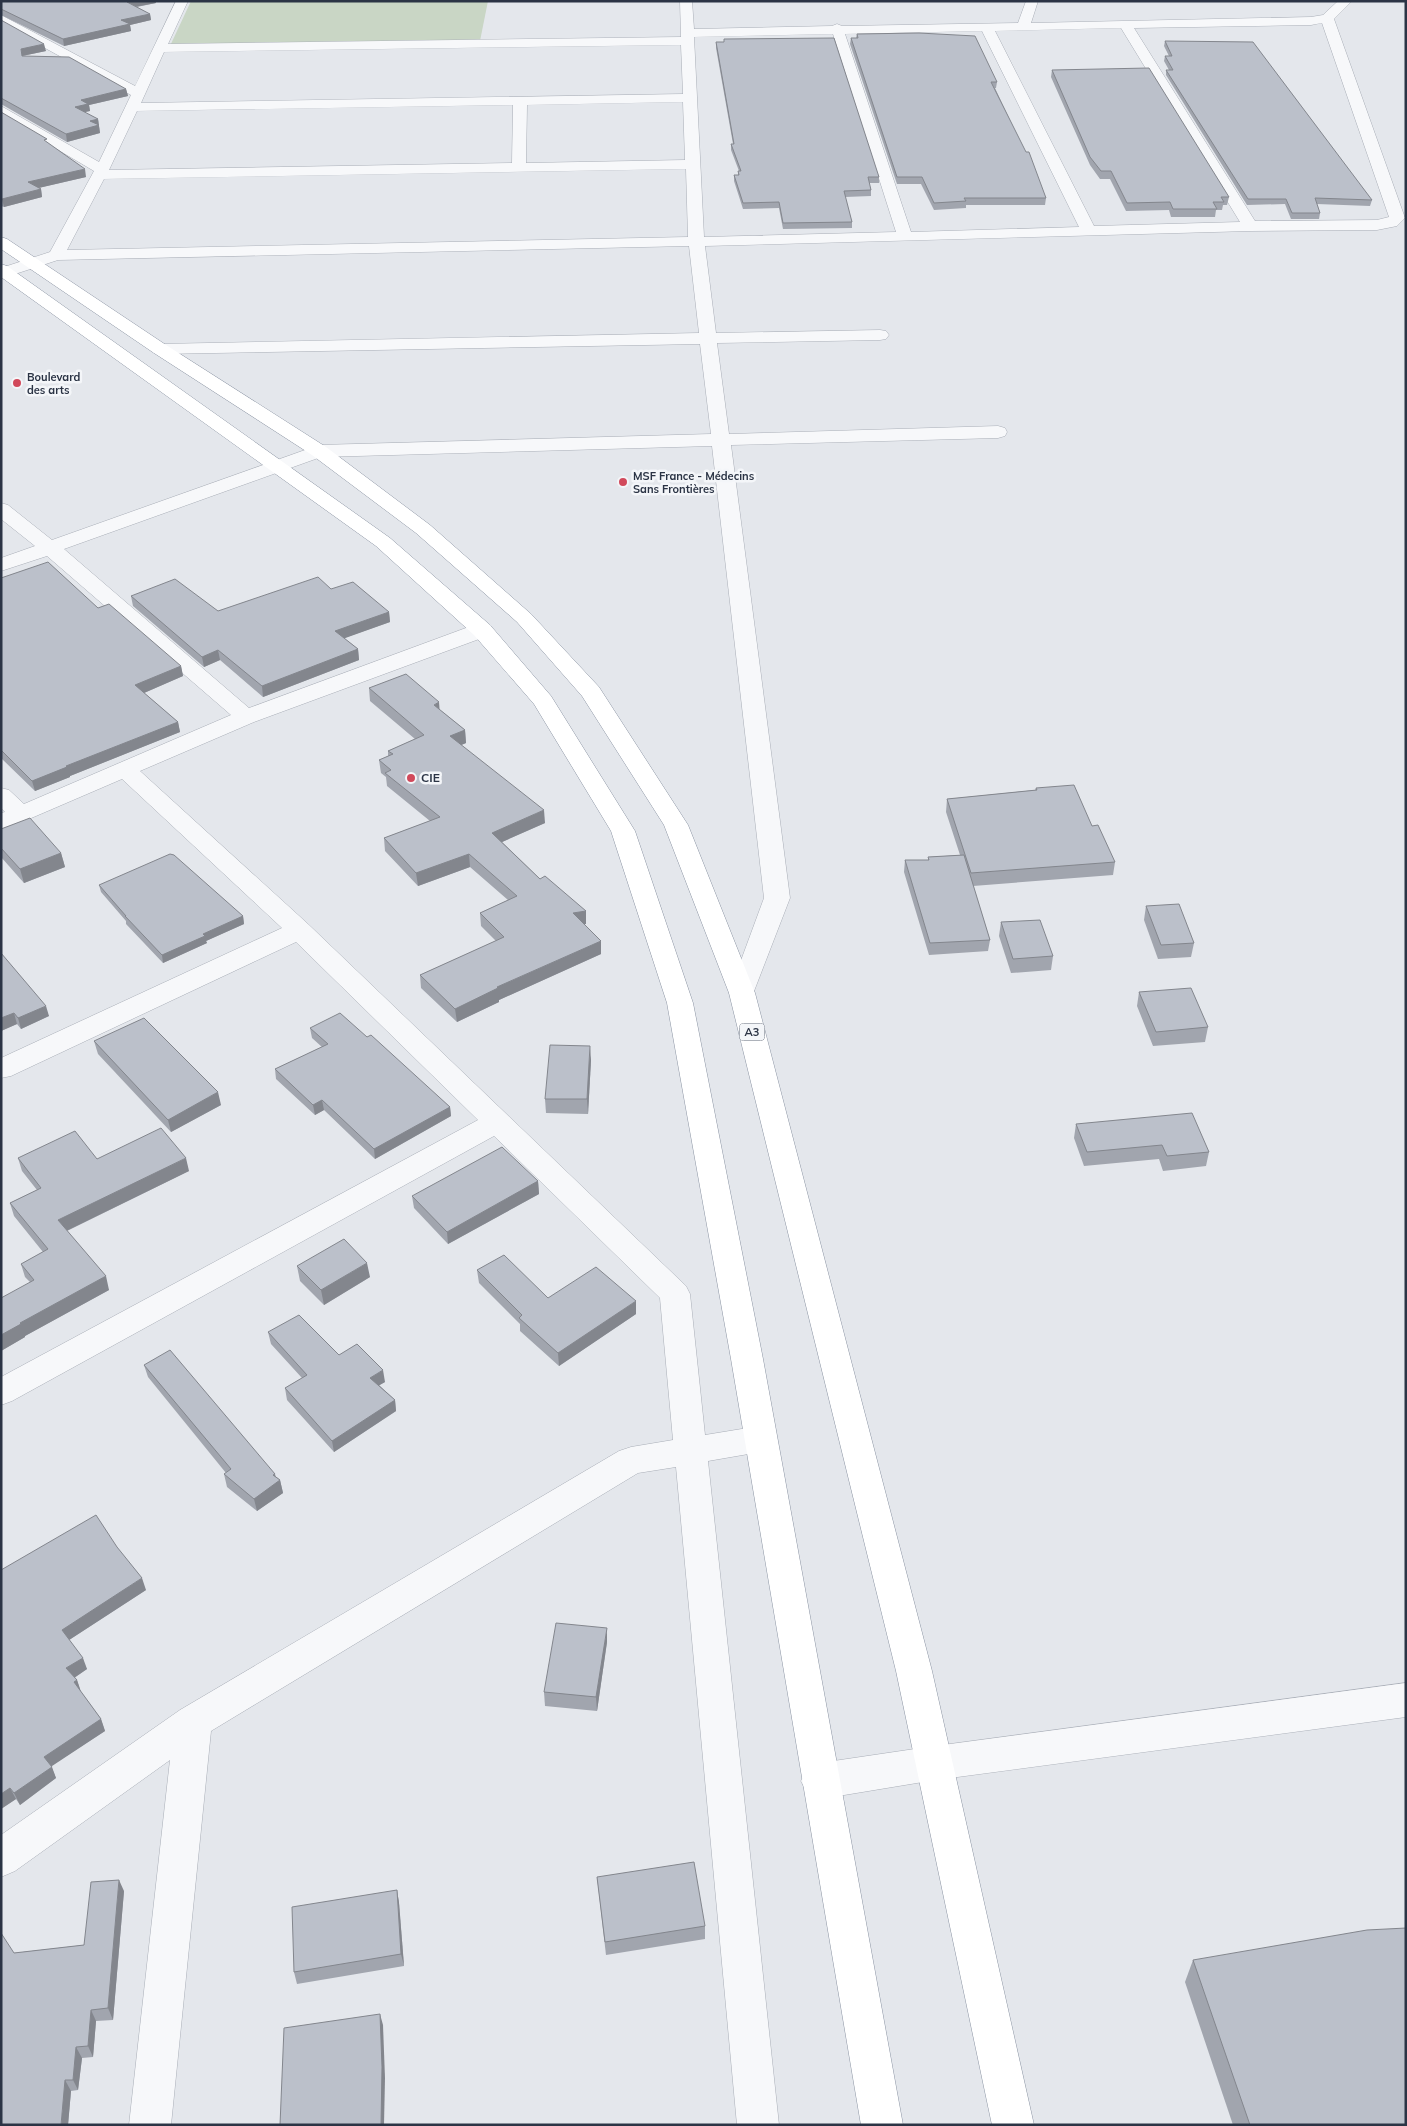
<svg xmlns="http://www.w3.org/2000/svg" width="1407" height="2126" viewBox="0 0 1407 2126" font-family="Mulish,sans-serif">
	<rect width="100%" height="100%" fill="#e4e7ec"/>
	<path fill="#c9d6c5" d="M191,1h297l-8,40 -310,5z"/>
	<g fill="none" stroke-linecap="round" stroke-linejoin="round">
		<g stroke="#a9aeb7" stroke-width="1">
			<g id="minor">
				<path d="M176,1h12l-20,43 513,-7 -1,-36h12l2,28 138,-3 5,-2 5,2 176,-3 8,-22h12l-7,22 280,-6 12,-2 15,-14h14l-18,18 71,199 -8,8 -20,4 -127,1 -545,15 11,87 164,-3 6,1 3,4 -3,4 -6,1 -163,3 12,91 269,-8 7,2 2,4 -2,4 -7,2 -267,7 59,453 -39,101 -9,3 -9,-3 -4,-6 35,-95 -52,-452 -391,11 -257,92 185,159 225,-83 8,-1 8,1 3,5 -3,5 -236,87 -114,49 168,153 378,362 4,8 15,141 55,-9 12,4 4,9 -4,9 -12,4 -52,9 71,664h-42l-61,-658 -38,6 -427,258 -40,394h-42l41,-365 -155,111 -14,6v-42l179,-125 439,-259 12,-4 42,-7 -13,-142 -166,-162 -482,265 -11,4v-28l477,-257 -182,-178 -285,134 -10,2v-20l281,-130 -160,-149 -93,40 -28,10v-16l4,-1 -4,-4v-20l8,2 15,14 207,-89 -184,-159 -46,15v-13l34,-12 -34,-27v-16l7,2 44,35 267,-95 392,-11 -11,-90 -540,10 -6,-1 -3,-4 3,-4 6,-1 539,-11 -10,-87 -631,14 -46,15 -11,1v-8l49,-16 44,-81 -93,-55v-10l98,56 32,-67 -130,-71v-9l134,71zM1322,23l67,194 -12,3 -122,1 -121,-193 177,-3zM1121,28l119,194 -146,4 -99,-195zM982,31l97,196 -168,5 -66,-198zM833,34l63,198 -192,5 -10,-200zM681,45l2,49 -542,9 23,-51zM683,102l2,58 -159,3 1,-58zM513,105l-1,58 -403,7 28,-59zM686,169l2,68 -621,13 37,-71z"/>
				<path d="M1406,1683v34l-471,63 -115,19 -13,-6 -6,-12 6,-12 13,-6 115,-17z"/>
			</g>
		</g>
		<g stroke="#8b94a3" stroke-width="1">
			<g id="highway">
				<path d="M1,237l6,2 159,106 160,102 104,78 101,89 68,73 89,138 67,168 177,678 102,454h-42l-96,-454 -167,-678 -65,-168 -82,-129 -65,-74 -101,-89 -104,-78 -158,-102 -153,-104z"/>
				<path d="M1,264l6,2 383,272 100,87 61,71 84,135 58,172 70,356 140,766h-42l-130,-766 -64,-356 -56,-172 -77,-127 -60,-69 -98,-89 -375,-269z"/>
			</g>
		</g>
		<use href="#minor" fill="#f7f8fa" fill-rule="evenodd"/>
		<use href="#highway" fill="#fff" fill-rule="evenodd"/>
	</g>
	<g fill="#a1a5ae">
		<path d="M1,1h154l1,2 -19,4 13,7 1,6 -21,5 1,6 -67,15 -63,-31z"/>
		<path d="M1,20l45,31 -24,5 104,33 2,7 -39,9 1,6 -6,1 14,7 2,14 -33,9 -66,-38z"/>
		<path d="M857,34l140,48 -1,6h-1l51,110 -1,7h-79v3l-32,2 -13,-26h-24l-47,-140 1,-6h5z"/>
		<path d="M724,39l155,138v6h-10l2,7v6l-26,1 7,25v6l-69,1 -4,-21 -36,1 -9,-28v-6h4v-4h1l-8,-21v-6h2l-17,-96v-6h8z"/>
		<path d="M1165,41l207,159 -2,6 -53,-2 3,9 -1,6h-28l-6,-15 -38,1 -81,-130v-5h3l-5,-9 1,-5h4l-5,-10z"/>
		<path d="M1052,70l177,127 -2,8h-4l-1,5h-6l-1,7h-44l-2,-7 -43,1 -16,-32h-10l-10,-14 -39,-88z"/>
		<path d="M1,112l47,31 38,34 -48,11 3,1 1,8 -38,10 -3,-1z"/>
		<path d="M1,578l97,30 83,58 2,10 -39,17 34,29 2,10 -110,44v1l-35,14 -34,-33z"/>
		<path d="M331,589l58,23 1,10 -46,16 14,11 1,11 -96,37 -43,-37 -16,7 -71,-61 -2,-10 87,15z"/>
		<path d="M369,688l71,22 25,20 1,13 -5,2 84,78 -43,19 38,37 46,32v13h-2l17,17v13l-102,46v2l-42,20 -36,-34 -1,-13 76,-34 -15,-15 -1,-13 28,-13 -38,-33 -52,19 -33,-35 -1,-13 46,-17 -43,-35 -1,-9 -5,-4 -2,-13 9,-4v-5l27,-12 -45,-38z"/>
		<path d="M1036,788l56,38 23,36 -2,13 -140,11 17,54 -2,11 -59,4 -25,-83 1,-12h23v-3l32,-2 -14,-43 1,-13 88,-9z"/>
		<path d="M1,829l60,24 4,14 -41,16 -23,-26z"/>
		<path d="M99,885l144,31 1,8 -38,17 1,2 -44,20 -37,-39v-3l-25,-29z"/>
		<path d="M1146,906l48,37 -3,14 -33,2 -14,-39z"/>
		<path d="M1001,922l52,34 -2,14 -40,3 -12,-37z"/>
		<path d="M1,953l48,63 -28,13 -4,-5 -16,7z"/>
		<path d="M1139,992l69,35 -3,15 -52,4 -16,-40z"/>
		<path d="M310,1028l57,9 83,70 1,9 -76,43 -51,-49 -9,5 -39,-36 -1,-10 47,-22 -10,-9z"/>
		<path d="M94,1041l127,64 -50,27 -73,-78z"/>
		<path d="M591,1060l-3,54 -42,-1 -1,-14z"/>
		<path d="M1076,1124l133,28 -3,14 -43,5 -4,-12 -75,7 -10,-28z"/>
		<path d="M18,1158l79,1 92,12 -122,60 42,59 -84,46v1l-24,14 29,-69 -5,-5 -4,-13 22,-12 -29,-36 -4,-13 27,-13 -15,-19z"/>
		<path d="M538,1181l1,13 -91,50 -34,-36 -2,-12z"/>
		<path d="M297,1266l73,11 -46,28 -24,-24z"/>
		<path d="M477,1270l71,28 88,16 -77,52 -39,-35v-7l-41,-41z"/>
		<path d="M268,1332l71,23 46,27 -6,3 16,15 1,11 -62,41 -47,-52 -2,-12 17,-10 -31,-34z"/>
		<path d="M144,1365l136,115 3,13 -26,18 -30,-24 -3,-13 2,-1 -78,-96z"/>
		<path d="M1,1570l145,20 -77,50 18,29 -13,9 3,2 4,12 20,27 4,12 -54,35 5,12 -36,27 -4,-6 -15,10z"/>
		<path d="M607,1642l-10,69 -52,-5 -1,-14z"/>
		<path d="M597,1877l108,49v13l-99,16z"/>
		<path d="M397,1890l2,13 5,63 -107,18 -3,-12z"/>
		<path d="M124,1891l-11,129 -17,1 -3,36 -11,1 -4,32 -7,1 -3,34 -54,-172 70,-8z"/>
		<path d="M1193,1960l213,165h-173l-48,-143z"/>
	</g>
	<g fill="#83868d">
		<path d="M130,1h25l1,2 -27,5 -2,-6z"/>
		<path d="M150,14l1,6 -21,5 1,6 -67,15 -1,-7 58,-19z"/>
		<path d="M44,44l2,7 -24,5 -1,-7z"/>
		<path d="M126,89l2,7 -39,9 1,6 -14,3 -1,-7 6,-7z"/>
		<path d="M98,119l2,14 -33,9 -1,-8 24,-13z"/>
		<path d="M85,169l1,8 -56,13 -2,-8z"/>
		<path d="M41,189l1,8 -38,10 -2,-8z"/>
		<path d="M389,612l1,10 -53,19 -2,-10z"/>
		<path d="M358,649l1,11 -96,37 -1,-11z"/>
		<path d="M218,650l2,10 -16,7 -2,-10z"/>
		<path d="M181,666l2,10 -46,20 -2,-11z"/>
		<path d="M439,702l1,13 -6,-10z"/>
		<path d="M178,722l2,10 -110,44v1l-35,14 -3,-10 34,-15z"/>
		<path d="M465,730l1,13 -14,6 -2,-13z"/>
		<path d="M544,810l1,13 -52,23 -1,-13z"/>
		<path d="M61,853l4,14 -41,16 -4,-14z"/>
		<path d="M469,854l1,13 -52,19 -2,-13z"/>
		<path d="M586,911v13l-13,2v-13z"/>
		<path d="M243,916l1,8 -38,17 1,2 -44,20 -1,-8 41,-21z"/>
		<path d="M601,941v13l-102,46v2l-42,20 -2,-13 42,-22z"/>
		<path d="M46,1006l3,10 -28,13 -3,-11z"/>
		<path d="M14,1013l3,11 -16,7v-13z"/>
		<path d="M590,1046l1,14 -3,54 -1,-15z"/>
		<path d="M218,1092l3,13 -50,27 -3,-12z"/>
		<path d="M322,1100l2,10 -9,5 -2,-10z"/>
		<path d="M450,1107l1,9 -76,43 -1,-10z"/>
		<path d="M186,1158l3,13 -127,62 -4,-13z"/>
		<path d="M538,1181l1,13 -91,50 -1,-12z"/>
		<path d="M367,1263l3,14 -46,28 -3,-15z"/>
		<path d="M106,1276l3,14 -84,46v1l-24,14v-16l19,-12z"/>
		<path d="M636,1301v13l-77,52 -1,-13z"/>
		<path d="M383,1370l2,12 -12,7 -3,-11z"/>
		<path d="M395,1400l1,11 -62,41 -2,-11z"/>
		<path d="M275,1474l2,8 3,-2 3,13 -26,18 -3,-12 19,-24z"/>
		<path d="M142,1578l4,12 -80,52 -4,-12z"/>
		<path d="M607,1628v14l-10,69 -1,-14z"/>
		<path d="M83,1658l4,11 -16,11 -5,-12z"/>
		<path d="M77,1680l4,12 -7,-10z"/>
		<path d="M101,1719l4,12 -56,37 -5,-11z"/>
		<path d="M52,1767l4,11 -36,27 -6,-12z"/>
		<path d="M10,1788l6,11 -15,10v-15z"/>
		<path d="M119,1880l5,11 -11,129 -5,-12z"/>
		<path d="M397,1890l2,13 5,63 -3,-12z"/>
		<path d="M91,2010l5,11 -3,36 -5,-11z"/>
		<path d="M380,2014l3,11 2,53 -1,47h-3z"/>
		<path d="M76,2047l6,11 -4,32 -5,-10z"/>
		<path d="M65,2080l6,11 -3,34h-7z"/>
	</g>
	<g fill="#bbc0ca" stroke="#83868d">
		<path d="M1,1h129l-3,1 23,12 -29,6 9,4 -67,15 -62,-30z"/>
		<path d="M1,20l43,24 -23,5 1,7 47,1 57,32 -45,11 7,4 -13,3 23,12 -8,2 9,4 -33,9 -65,-36z"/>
		<path d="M919,33l56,3 22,46h-6l35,70h3l17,46h-82l2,3 -32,2 -12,-26h-25l-46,-139h7l-1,-4z"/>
		<path d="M834,38l45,139h-11l3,13 -27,1 8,31 -69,1 -4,-21 -36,1 -9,-28h5l-1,-4h3l-10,-27h3l-18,-102h8v-3z"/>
		<path d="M1165,41l88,1 119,158 -57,-2 5,15h-28l-6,-14h-38l-82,-129h7l-8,-14h7z"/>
		<path d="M1149,68l80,129h-8l3,5h-11l4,7h-44l-3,-7 -43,1 -16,-32h-10l-11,-14 -38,-87z"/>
		<path d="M1,112l46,27 -3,1 41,29 -57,13 13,7 -39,10h-1z"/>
		<path d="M48,562l50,46 11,-4 72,62 -46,19 43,37 -112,44 1,1 -35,14 -31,-31v-172z"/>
		<path d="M318,577l13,12 22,-7 36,30 -54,19 23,18 -96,37 -44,-36 -16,7 -71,-61 44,-17 43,32z"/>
		<path d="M406,674l33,28 -5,3 31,25 -15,6 94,74 -52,23 48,46 5,-3 41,35 -13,2 28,28 -104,46 1,1 -43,21 -35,-34 84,-38 -24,-24 37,-17 -48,-42 -53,19 -32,-35 56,-21 -55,-44 6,-3 -12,-10 14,-6 -5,-3 36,-16 -55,-47z"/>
		<path d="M1074,785l18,41 6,-1 17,37 -144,11 -24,-74 90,-9 -1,-2z"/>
		<path d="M30,818l31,35 -41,16 -19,-21v-19z"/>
		<path d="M170,854l4,1 69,61 -40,18 2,2 -43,19 -37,-39h1l-27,-31z"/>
		<path d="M964,855l26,85 -60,3 -25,-83h24l-1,-3z"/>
		<path d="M1179,904l15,39 -33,2 -15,-39z"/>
		<path d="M1040,920l13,36 -40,3 -12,-37z"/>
		<path d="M1,953l45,53 -28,12 -4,-5 -13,5z"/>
		<path d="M1191,988l17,39 -52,5 -17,-40z"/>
		<path d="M340,1013l27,24 4,-2 79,72 -76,42 -52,-49 -9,5 -38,-36 53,-25 -18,-16z"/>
		<path d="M144,1018l74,74 -50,28 -74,-79z"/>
		<path d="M550,1045l40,1 -3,53h-42z"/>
		<path d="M1192,1113l17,39 -42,4 -5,-11 -75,7 -11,-28z"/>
		<path d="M161,1128l25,30 -128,62 48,56 -86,47 1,1 -20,11v-37l33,-18 -13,-16 27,-15 -38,-46 31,-15 -23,-30 57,-27 22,28z"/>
		<path d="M502,1147l36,34 -91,51 -35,-36z"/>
		<path d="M344,1239l23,24 -46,27 -24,-24z"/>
		<path d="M504,1255l44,43 48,-31 40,34 -78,52 -39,-35 3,-3 -45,-45z"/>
		<path d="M299,1315l40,40 18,-11 26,26 -13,8 25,22 -63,41 -47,-53 22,-13 -39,-43z"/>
		<path d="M170,1350l105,124 -2,1 7,5 -26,19 -30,-25 7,-5 -87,-104z"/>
		<path d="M96,1515l21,32 25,31 -80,52 21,28 -17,10 11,12 -3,2 27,37 -57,38 8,10 -38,26 -4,-5 -9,6v-224z"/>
		<path d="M556,1623l51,5 -11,69 -52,-5z"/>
		<path d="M694,1862l11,64 -100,16 -8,-65z"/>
		<path d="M119,1880l-11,128 -17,2 -3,36 -12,1 -3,33h-8l-4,45h-60v-192l13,20 70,-8 7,-63z"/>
		<path d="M397,1890l4,64 -107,18 -2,-65z"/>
		<path d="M1406,1928v197h-156l-57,-165 174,-30z"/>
		<path d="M380,2014l2,53 -1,58h-101l4,-97z"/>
	</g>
	<g fill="#d1495b" stroke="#f4f6f9" stroke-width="2">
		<circle cx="17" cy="383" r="5"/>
		<circle cx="623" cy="482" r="5"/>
		<circle cx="411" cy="778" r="5"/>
	</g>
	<g text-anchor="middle" stroke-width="5" stroke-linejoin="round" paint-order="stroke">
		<g font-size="11" font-weight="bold" fill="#2b3445" stroke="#f4f6f9" text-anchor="start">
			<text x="27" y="381">Boulevard<tspan x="27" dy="13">des arts</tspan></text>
			<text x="633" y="480">MSF France - Médecins<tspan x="633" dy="13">Sans Frontières</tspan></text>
		</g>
		<rect fill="#f4f6f9" stroke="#676e7b" stroke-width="1" x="739.5" y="1023.5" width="25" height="17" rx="4"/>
		<g font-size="11" font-weight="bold" fill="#2b3445">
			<text x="752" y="1036">A3</text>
		</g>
		<g font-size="12" font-weight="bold" fill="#2b3445" stroke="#f4f6f9" text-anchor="start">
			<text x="421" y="782">CIE</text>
		</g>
	</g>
	<rect width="1407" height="2126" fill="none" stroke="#2b3445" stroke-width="5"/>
</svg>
